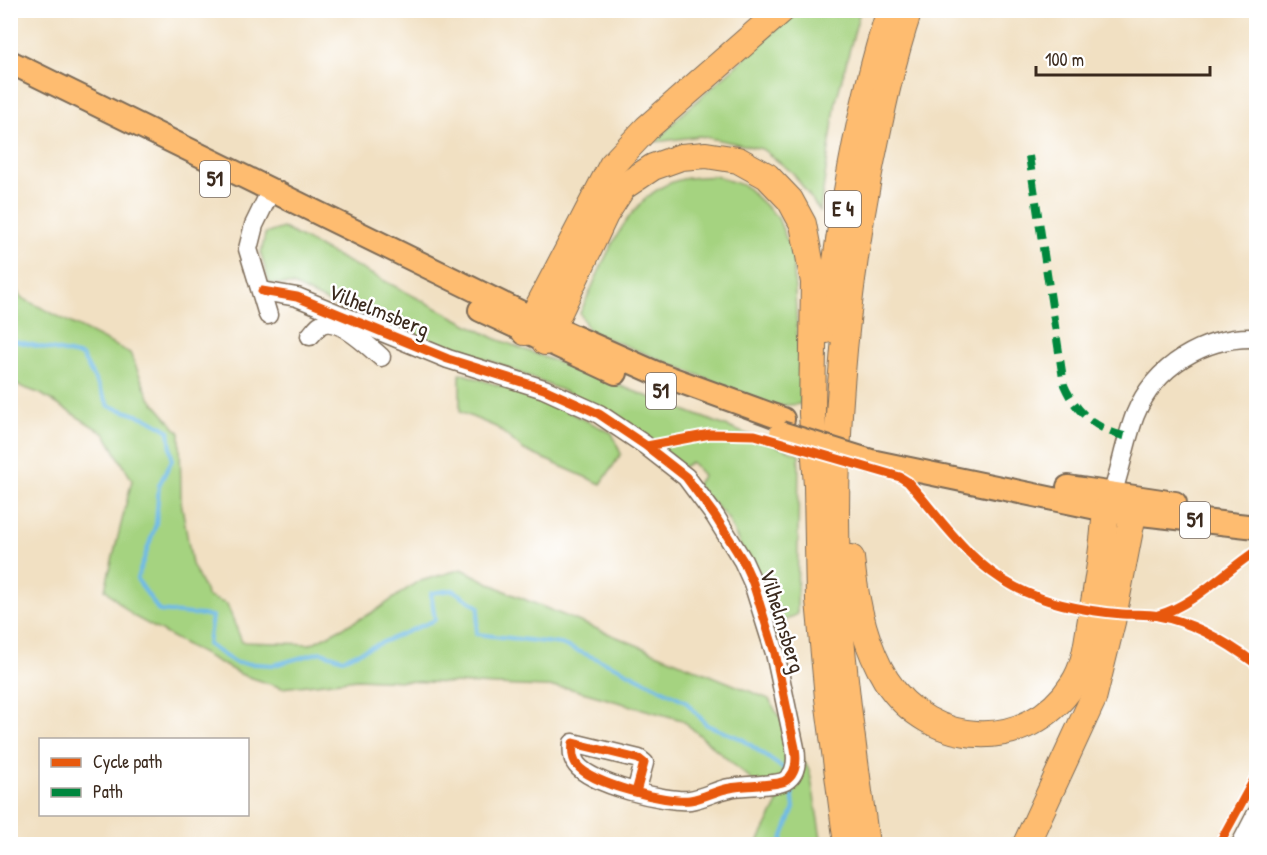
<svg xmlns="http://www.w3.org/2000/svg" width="1267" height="855" viewBox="0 0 1267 855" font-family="'Patrick Hand',sans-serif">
	<rect width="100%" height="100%" fill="#fff"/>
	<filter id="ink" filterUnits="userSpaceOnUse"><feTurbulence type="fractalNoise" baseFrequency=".0167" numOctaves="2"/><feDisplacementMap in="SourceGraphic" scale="12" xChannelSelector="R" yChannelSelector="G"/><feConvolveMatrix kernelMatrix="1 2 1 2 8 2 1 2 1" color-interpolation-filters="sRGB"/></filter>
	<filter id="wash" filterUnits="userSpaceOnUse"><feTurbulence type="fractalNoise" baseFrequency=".008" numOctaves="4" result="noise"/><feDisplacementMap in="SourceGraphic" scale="24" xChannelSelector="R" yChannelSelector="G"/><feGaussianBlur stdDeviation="1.35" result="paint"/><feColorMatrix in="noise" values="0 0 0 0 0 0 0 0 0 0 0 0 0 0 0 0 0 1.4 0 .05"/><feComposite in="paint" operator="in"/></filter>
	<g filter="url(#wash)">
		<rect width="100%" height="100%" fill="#f1e0c2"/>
		<g fill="#a5d380" stroke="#707e4f" stroke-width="1.5">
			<path d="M797,11h63l-24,90 -16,110 -27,-38 -31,-24 -62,-13 -44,6 22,-24z"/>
			<path d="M715,176l30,10 33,32 15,38 8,148 -26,2 -186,-75 -9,-18c23,-46 45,-122 103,-134 11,-2 22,-2 32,-3z"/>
			<path d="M283,228l211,110 305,116 -2,160 -20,12 -49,-107 -32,-34 7,-10 -12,-13 -11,7 -107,-74 -82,-34 -105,-31 -93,-45 -24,-2 -8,-29 4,-20z"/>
			<path d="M10,281l12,17 108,55 19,44 31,36 1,68 11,63 16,33 19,7 15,38 69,2 64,-33 42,-29 45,-13 47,24 260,106 41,73 12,72h-65l21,-41 -96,-83 -114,-32 -211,-9 -75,9 -42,-14 -107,-58 -28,-27 27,-109 -27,-46 -64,-40 -30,-11z"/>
			<path d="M460,373l81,26 71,34 9,21 -20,30 -77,-34 -28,-23 -36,-15z"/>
		</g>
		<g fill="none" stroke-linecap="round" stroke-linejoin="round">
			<g stroke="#6ebae7" stroke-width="4">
				<path d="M10,340l72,16 27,50 40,13 20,12 3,29 -13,25 -3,39 -19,55 22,32 53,5 -4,29 28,18 38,2 47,-13 22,7 92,-39 -4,-27 22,-3 26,17 -3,27 85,10 58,24 66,33 22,24 35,14 45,32"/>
				<path d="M780,844l14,-36 -3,-25"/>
			</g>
		</g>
	</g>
	<g filter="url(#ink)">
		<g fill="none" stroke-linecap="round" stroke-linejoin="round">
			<g stroke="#7b6a57" stroke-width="21">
				<g id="minor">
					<path d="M262,291l35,6 151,62 96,30 55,25 46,31 41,32 29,39 28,45 10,22 22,70 20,95c2,12 2,26 -10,33 -9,5 -42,4 -55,7 -13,2 -26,10 -40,12 -23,3 -99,-16 -113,-35 -5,-6 -5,-14 -4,-22l66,16 5,4 -8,29"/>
					<path d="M268,315l-20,-66 6,-24 17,-35"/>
					<path d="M310,336c3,-3 6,-8 10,-11 17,-11 49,22 61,32"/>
					<path d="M1108,505c12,-29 16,-61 27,-90 20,-49 69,-79 121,-77"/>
					<path d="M1241,844l15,-29"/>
				</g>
			</g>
			<g stroke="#7b6a57" stroke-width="26">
				<g id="major">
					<path d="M10,62l522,256 122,54 129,47"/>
					<path d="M480,310l136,63"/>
					<path d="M871,461l235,49 150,17"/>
					<path d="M1068,487l107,16"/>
				</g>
			</g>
			<g stroke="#7b6a57" stroke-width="28">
				<g id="highway">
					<path d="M827,330c13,-108 30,-216 63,-320"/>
					<path d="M525,332l87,-167 35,-37 135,-118"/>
					<path d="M545,342l60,-127 18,-28 30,-20 28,-10 25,-2 32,5 29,16 23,24 13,24 11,58 -2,132 5,72 2,114 9,98 19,146"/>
					<path d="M851,558c4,41 13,86 35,122 44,69 142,74 187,4 13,-19 14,-43 18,-65 7,-37 12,-72 15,-109"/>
					<path d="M866,844c-11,-82 -23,-164 -28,-247 -7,-141 5,-285 31,-424 11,-54 22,-110 40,-163"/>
					<path d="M1026,844l67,-145 19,-77 21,-108"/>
				</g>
			</g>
			<use href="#minor" stroke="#fff" stroke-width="18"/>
			<use href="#major" stroke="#febc70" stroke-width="22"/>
			<use href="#highway" stroke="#febc70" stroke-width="26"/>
			<g stroke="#7b6a57" stroke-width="26" stroke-linecap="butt">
				<path id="major-bridge" d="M781,433l90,28"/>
			</g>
			<use href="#major-bridge" stroke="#febc70" stroke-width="22"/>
			<g stroke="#00873e" stroke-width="8" stroke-dasharray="15 8" stroke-linecap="butt">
				<path d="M1029,156l35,229c12,28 34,46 64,52"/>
				<path d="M1255,844l1,-3"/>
			</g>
			<g stroke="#fff" stroke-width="13">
				<g id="cycleway">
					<path d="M262,291l35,6 151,62 96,30 55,25 46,31 41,32 29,39 28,45 10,22 22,70 20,95c2,12 2,26 -10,33 -9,5 -42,4 -55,7 -13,2 -26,10 -40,12 -23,3 -99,-16 -113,-35 -5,-6 -5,-14 -4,-22l66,16 5,4 -8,29"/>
					<path d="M647,446l63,-12 45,1 145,42 8,5c33,37 62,82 107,105 32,17 71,24 107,27 12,1 25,-1 36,2 36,6 70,27 98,48"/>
					<path d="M1158,615c36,-10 67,-44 98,-64"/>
					<path d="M1219,844l37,-68"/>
				</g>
			</g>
			<use href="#cycleway" stroke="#e8590c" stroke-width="9"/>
		</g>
	</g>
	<g text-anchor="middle" stroke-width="5" stroke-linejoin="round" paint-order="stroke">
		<g fill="#fff" stroke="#766a62" stroke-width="1.5">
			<rect x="200" y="161" width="30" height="36" rx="4.5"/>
			<rect x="825" y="191" width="36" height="36" rx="4.5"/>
			<rect x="646" y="373" width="30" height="36" rx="4.5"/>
			<rect x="1180" y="502" width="30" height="36" rx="4.5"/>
		</g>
		<g font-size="21" font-weight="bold" fill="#3b2a1e">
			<text x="215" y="186">51</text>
			<text x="843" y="216">E 4</text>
			<text x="661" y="398">51</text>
			<text x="1195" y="527">51</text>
		</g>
		<g font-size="22" fill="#3b2a1e" stroke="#fff">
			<text transform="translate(379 310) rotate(22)" y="8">Vilhelmsberg</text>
			<text transform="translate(783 621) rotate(73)" y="8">Vilhelmsberg</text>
		</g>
	</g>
	<rect width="1267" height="855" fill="none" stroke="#fff" stroke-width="36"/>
	<rect x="39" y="738" width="210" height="78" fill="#ffffff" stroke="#b1aaa5" stroke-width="1.5"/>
	<rect x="51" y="758" width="30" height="9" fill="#e8590c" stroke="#b1aaa5" stroke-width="1.5"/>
	<text x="93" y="768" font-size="18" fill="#3b2a1e">Cycle path</text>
	<rect x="51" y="788" width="30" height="9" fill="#00873e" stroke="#b1aaa5" stroke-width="1.5"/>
	<text x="93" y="798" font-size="18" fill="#3b2a1e">Path</text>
	<path d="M1036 66v9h174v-9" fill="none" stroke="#3b2a1e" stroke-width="3"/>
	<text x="1045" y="66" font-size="18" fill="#3b2a1e" stroke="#ffffff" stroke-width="4.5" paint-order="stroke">100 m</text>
</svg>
